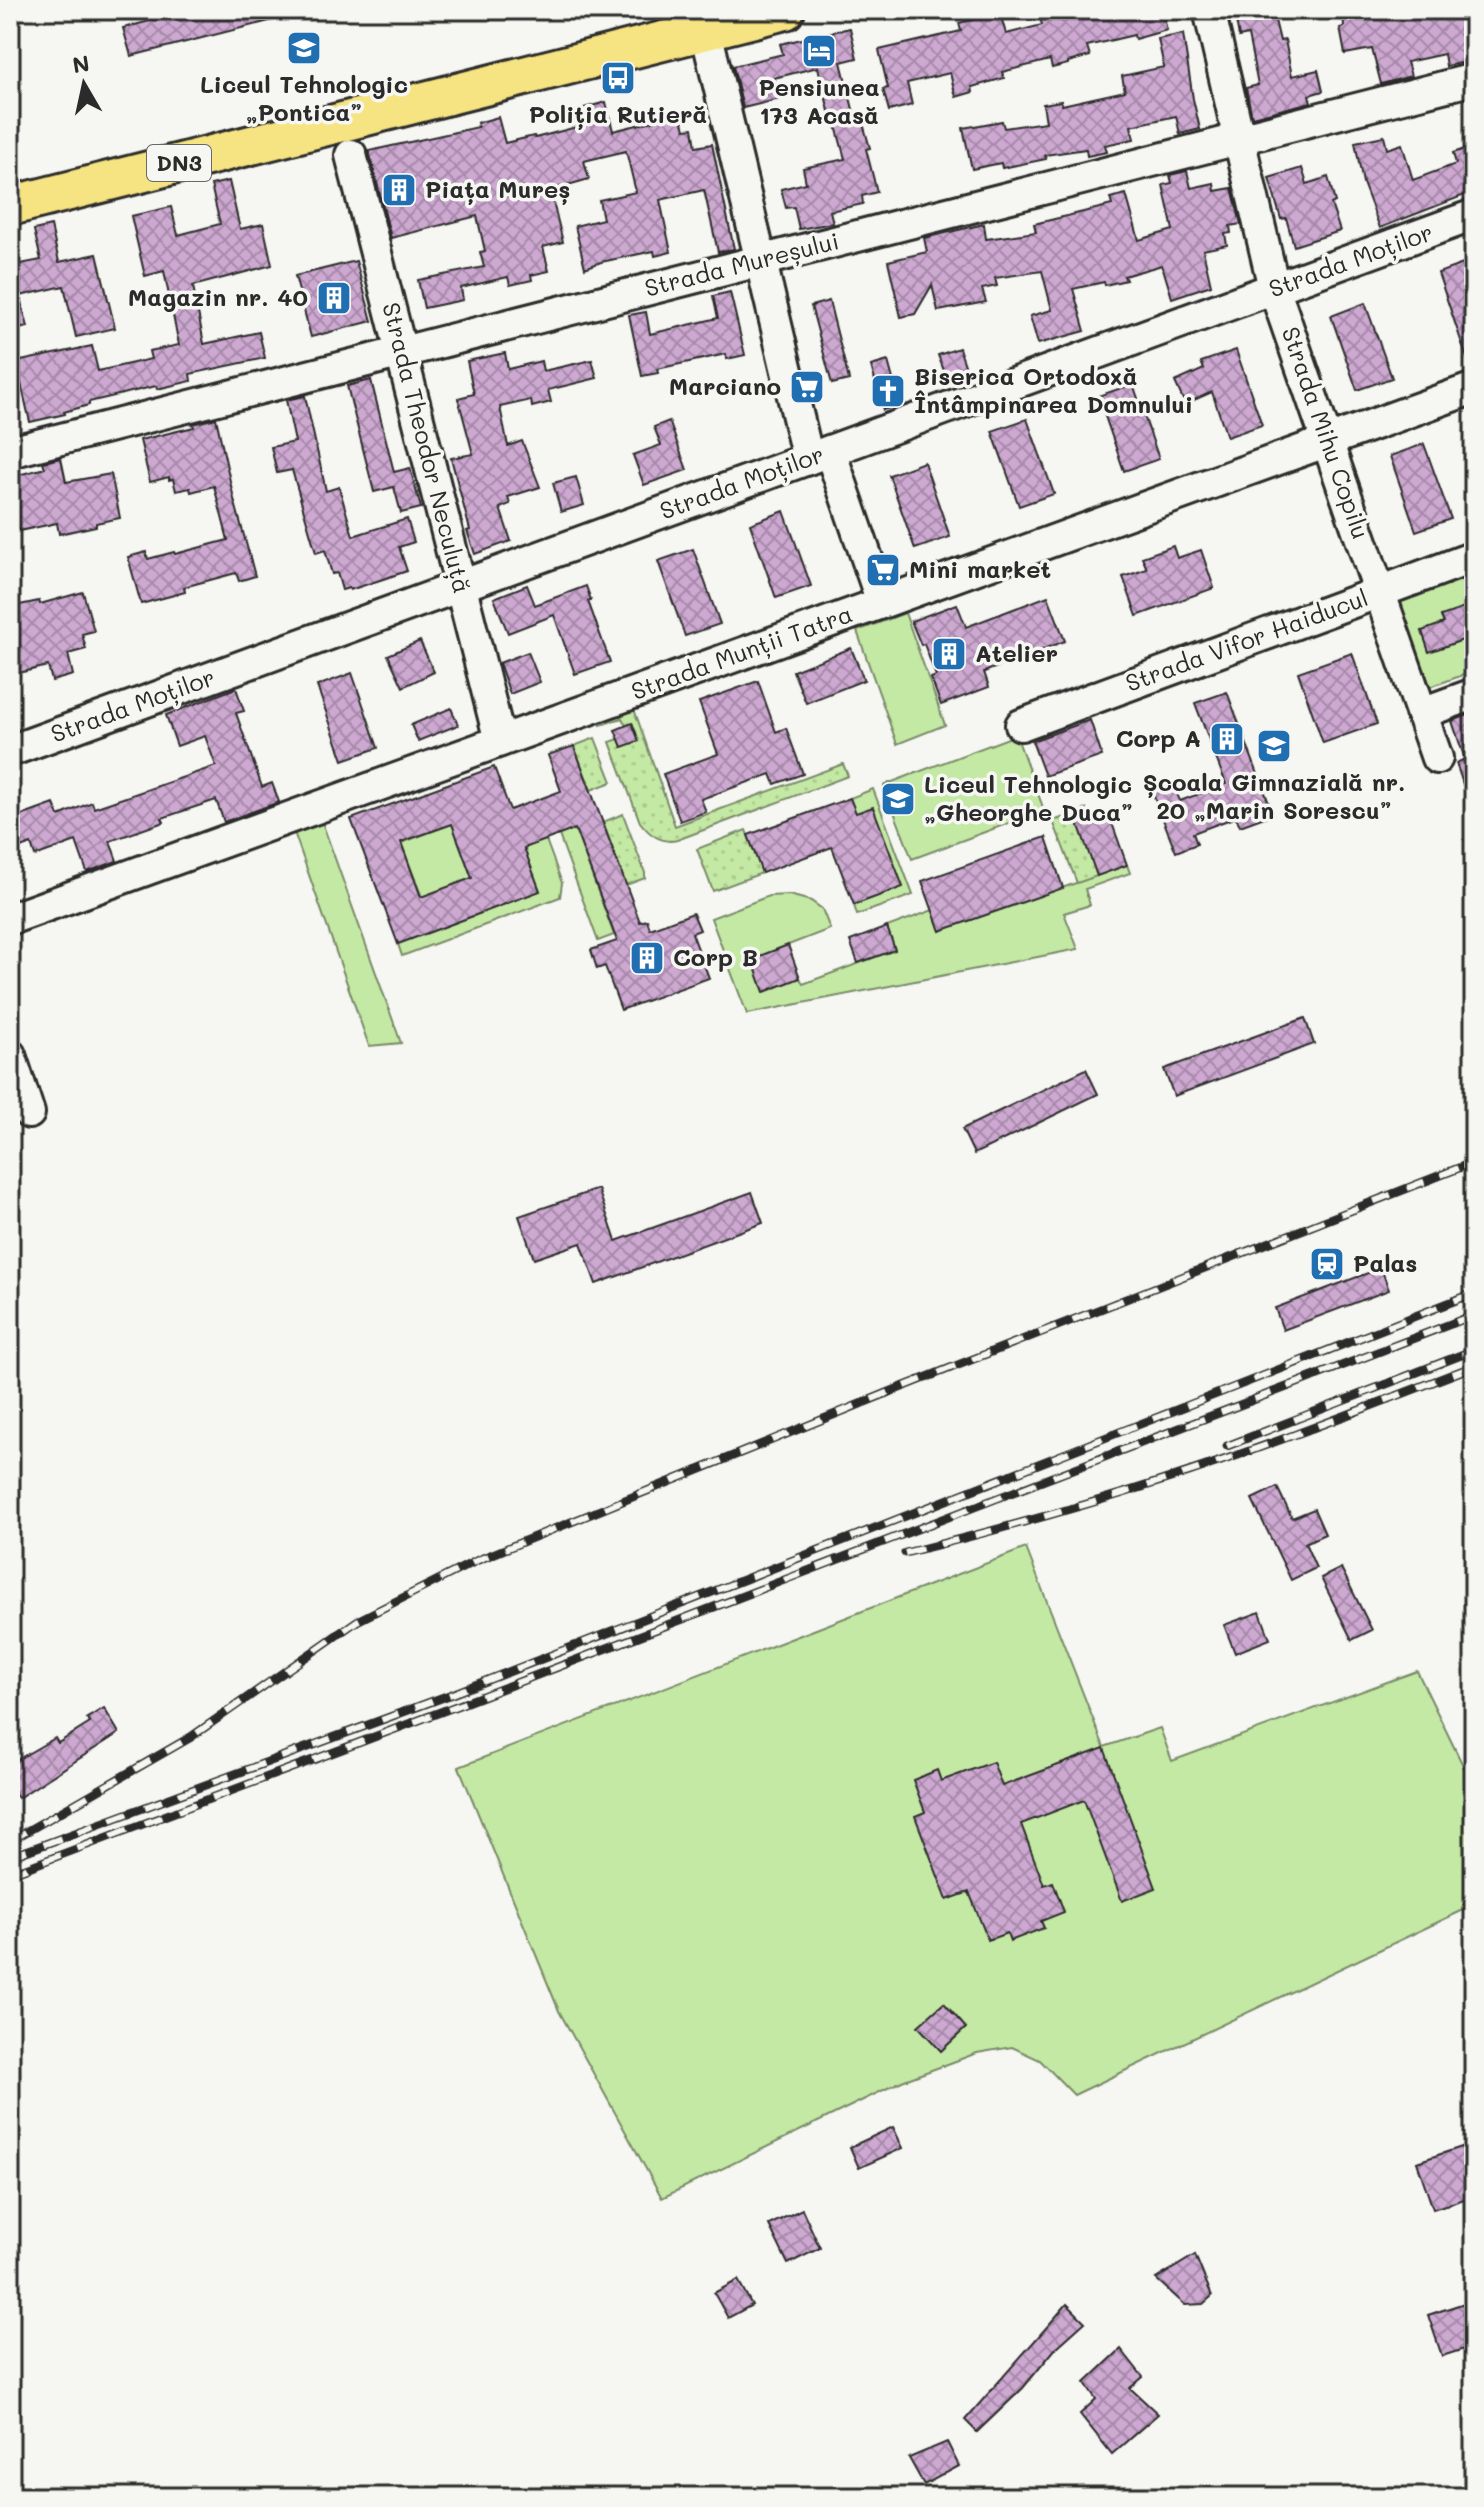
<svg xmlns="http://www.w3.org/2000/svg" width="1484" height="2507" viewBox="0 0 1484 2507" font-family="Mali,sans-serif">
	<defs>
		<pattern id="garden-dots" width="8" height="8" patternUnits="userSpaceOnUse" patternTransform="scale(2)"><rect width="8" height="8" fill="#c4e9a4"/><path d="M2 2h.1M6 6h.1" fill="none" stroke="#a9c88d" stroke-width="1.8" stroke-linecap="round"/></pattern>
		<pattern id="building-cross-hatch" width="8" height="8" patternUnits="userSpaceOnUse" patternTransform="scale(2)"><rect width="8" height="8" fill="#cda8d1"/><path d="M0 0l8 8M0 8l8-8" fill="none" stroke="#a789aa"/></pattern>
	</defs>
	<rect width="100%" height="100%" fill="#f6f6f2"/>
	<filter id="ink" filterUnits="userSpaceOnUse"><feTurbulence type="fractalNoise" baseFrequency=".0125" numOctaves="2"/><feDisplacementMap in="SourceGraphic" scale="16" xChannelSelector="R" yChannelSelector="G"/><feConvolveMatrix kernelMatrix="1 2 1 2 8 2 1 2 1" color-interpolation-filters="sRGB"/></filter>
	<g filter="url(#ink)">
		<g fill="#c4e9a4" stroke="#788a68" stroke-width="2">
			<path d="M1474,569v60l-7,-21 -26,9 3,6 -22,8 7,20 45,-15v35l-44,16 -33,-90z"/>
			<path d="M905,613l40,112 -48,19 -40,-113z"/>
			<path d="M1016,735l28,75 -132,49 -28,-74z"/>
			<path d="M873,789l40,106 -56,20 -3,-10 48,-18 -47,-74 -5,-15z"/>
			<path d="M322,822l79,221 -32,3 -75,-214z"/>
			<path d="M452,824l20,54 -50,19 -21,-54z"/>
			<path d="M575,829l39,106 -16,6 -39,-106z"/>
			<path d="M546,840l16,43 -2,14 -158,59 -4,-12 142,-53 -16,-43z"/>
			<path d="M1127,865l3,8 -45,16 5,16 -26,8 14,36 -331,65 -36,-96 58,-22 20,-1 22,6 11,8 8,20 -78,30 13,33 35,-14 3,6 92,-34 -8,-23 46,-17 7,21z"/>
			<path d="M1026,1548l78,199 56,-19 12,33 245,-90 57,117v117l-400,190 -34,-35 -28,-13 -35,6 -75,28 -240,117 -103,-187 -100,-244z"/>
		</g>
		<g fill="url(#garden-dots)" stroke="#788a68" stroke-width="2">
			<path d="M634,709l41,117 168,-62 5,12 -171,64c-16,4 -28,-6 -37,-18l-30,-80 9,-3 19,2 -5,-17 -7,2 -4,-8 -21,7 -1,-4z"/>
			<path d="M595,738l17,44 -21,8 -17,-44z"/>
			<path d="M1086,809l4,9 -11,5 18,53 -20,7 -24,-62z"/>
			<path d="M623,814l22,59v5l-19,7 -23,-63z"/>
			<path d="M746,830l16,43 -49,18 -16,-42z"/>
		</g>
		<g fill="url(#building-cross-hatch)" stroke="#2b2b2b" stroke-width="2" fill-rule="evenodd">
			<path d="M192,10h96l1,6 -158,40 -8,-28z"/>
			<path d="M1038,10h124l5,20 -32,9 -1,-4 -47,11 3,10 -22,6v2l-16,4 -2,-8 -48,12 2,6 -32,9 1,5 -17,5 -6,-24 -43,10 5,22 -23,6 -6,-22 5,-1 -9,-38 82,-19 -2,-8 41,-10 6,21 36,-9z"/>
			<path d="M1343,10h79l1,6 32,-6h14l4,21 -8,2 5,28 -24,5 -2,-12 -37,8 4,14 -30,8 -9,-35 -27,5 -5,-26 4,-1z"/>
			<path d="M1273,12l7,29 5,-1 7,36 26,-6 5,21 -14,4 2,7 -59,15 -6,-29 12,-3 -10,-50 -9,2 -3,-16z"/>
			<path d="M850,28l7,30 -16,4 15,59 6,-1 8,28 -4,1 11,43 -15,4 1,8 -33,7 3,12 -34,6 -5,-22 -8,1 -5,-19 25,-6 -3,-15 42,-9 -10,-37 -3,1 -14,-56 -44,11 6,21 -37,9 -10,-42 50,-12 -3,-10z"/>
			<path d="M1183,34l10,65 7,30 -20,5 -4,-18 -45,10 3,13 -29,6 2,7 -20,4 -1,-7 -41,6 1,4 -44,9 -1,-5 -29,6 -9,-41 39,-7 2,7 42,-6 -3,-18 18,-3 1,4 63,-14 -3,-15 42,-9 -6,-28z"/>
			<path d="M606,102l7,29 68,-17 4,15 8,-1 3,19 16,-3 22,105 -16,3 -14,-62 -44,10 11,52 -16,4 -1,-5 -53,11 -16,6 -10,-42 28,-7 -4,-19 37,-8 -10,-41 -42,10 5,18 -39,11 13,52 -20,5 6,24 -18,4 1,5 -22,5 -2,-8 -47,11 2,12 -39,8 -6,-28 66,-13 -4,-15 5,-1 -8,-35 -86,22 -22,-87 109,-24 -1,-4 21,-6 7,26 29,-7 1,2 53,-14 -4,-16z"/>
			<path d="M1384,136l3,13 15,-5 11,36 43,-16 -3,-11 21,-7v51l-6,1 -1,-4 -87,34 -17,-45 -8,-41z"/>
			<path d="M1302,168l5,16 21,-7 7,25 -4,2 9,27 -46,15 -8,-28 -5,1 -12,-41z"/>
			<path d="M1187,171l4,17 23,-5 1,8 17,-3 9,36 -11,2 1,7 -6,1 2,11 -24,5 8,35 -39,13 -10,-33 -38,11 2,4 -21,5 -1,-3 -31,7 12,42 -47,13 -8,-28 22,-6 -10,-39 -47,7 2,8 -15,3 4,13 -48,9 -6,-26 -17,29 -14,3 -13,-56 39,-9 -3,-14 60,-14 2,15 50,-7 -2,-8 78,-19 -2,-7 16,-4 13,46 34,-10 -10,-45 9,-2 -2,-8z"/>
			<path d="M229,181l11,48 23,-5 9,41 -79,21 11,58 55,-12 6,26 -75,16 1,7 -34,8 -1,-3 -67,16v3l-25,7 1,2 -35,8 -14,-60 76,-16 6,25 53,-12 -2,-8 30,-6 -15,-74 -19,5 -14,-60 40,-9 7,28 42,-11 -9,-39z"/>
			<path d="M51,226l8,36 38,-8 18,74 -39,9 -12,-51 -44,10 8,31 -18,4v-65l31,-6 -7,-30z"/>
			<path d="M1474,260v110h-3l-33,-97z"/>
			<path d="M356,261l16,60 -61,16 -16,-61z"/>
			<path d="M730,292l15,63 -18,4 -1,-5 -69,15 1,4 -16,3 -13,-61 17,-3 4,22 68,-16 -5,-22z"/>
			<path d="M829,301l20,79 -17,4 -21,-78z"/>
			<path d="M1365,303l27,75 -35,12 -26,-74z"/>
			<path d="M959,348l9,26 -20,7 -10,-26z"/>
			<path d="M1236,350l26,75 -35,12 -15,-45 -27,12 -10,-22 29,-13 -3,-7z"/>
			<path d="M505,353l3,16 33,-8 2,10 49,-11 5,18 -49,12 3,12 -19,5 -1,-7 -31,7 8,39 14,-5 18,46 -32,10 2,7 -10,4 11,33 -36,13 -8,-23 3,-1 -19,-72 22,-4 -15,-56 16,-4 -7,-33z"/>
			<path d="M888,361l12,44 -17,5 -12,-44z"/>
			<path d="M371,380l23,92 16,-4 11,40 -20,5 -7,-26 -20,5 -27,-106z"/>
			<path d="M1133,384l26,75 -35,12 -26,-75z"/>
			<path d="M305,396l21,95 13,-4 14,49 54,-17 7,23 -15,5 8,24 -57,19 -1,-2 -7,2 -5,-17 -5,1 -7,-24 -9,3 -24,-83 -15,3 -6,-26 24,-5 -9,-42z"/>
			<path d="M216,418l18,81 21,77 -16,5 -3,-8 -52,14 1,5 -44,12 -13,-47 18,-5 2,7 26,-7 1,2 53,-14 -14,-54 -23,6 -1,-4 -14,3 -3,-12 -4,1v-3l-19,5 -10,-42 54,-13 -1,-3z"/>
			<path d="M1027,419l27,75 -35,12 -27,-75z"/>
			<path d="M669,421l18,49 -43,15 -11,-30 28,-10 -7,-18z"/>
			<path d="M1424,444l27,75 -35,12 -26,-75z"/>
			<path d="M61,458l5,24 45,-8 9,44 -24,5v3l-37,8 -2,-11 -38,8 -9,-38v-16l35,-9 -2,-6z"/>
			<path d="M924,462l26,75 -35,12 -26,-74z"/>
			<path d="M576,477l8,28 -23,7 -8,-29z"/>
			<path d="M784,511l27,75 -35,12 -26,-74z"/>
			<path d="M1173,546l4,12 24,-8 13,38 -77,28 -14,-39 24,-8 -5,-12z"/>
			<path d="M693,549l27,75 -35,12 -27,-75z"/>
			<path d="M527,585l8,20 51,-19 5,14 -3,1 22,61 -35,12 -21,-59 -46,18 -14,-35z"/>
			<path d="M83,592l11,39 -12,3 4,15 -18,5 5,21 -21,6 -4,-15 -38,9v-68l29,-6 1,3z"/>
			<path d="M1048,596l17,45 -81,31 5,15 -48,18 -10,-27 5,-2 -12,-32 -3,1 -10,-24 46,-17 9,23z"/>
			<path d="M1467,607l7,29 -45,16 -7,-21 22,-8 -3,-7z"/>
			<path d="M420,641l14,31 -31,15 -15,-32z"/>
			<path d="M851,648l13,32 -58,23 -13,-32z"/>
			<path d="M528,652l12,30 -30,12 -11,-31z"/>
			<path d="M1352,653l25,71 -54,19 -25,-71z"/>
			<path d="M352,673l26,75 -35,12 -26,-74z"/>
			<path d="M758,681l18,51 10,-4 17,46 -28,10 -4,-10 -70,25 5,13 -26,9 -17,-47 55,-20 -19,-52z"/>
			<path d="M236,688l8,23 -8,2 26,74 10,-4 7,19 -55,20 -8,-22 -54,18 2,4 -54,19 7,20 -30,11 -11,-31 -41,15 -4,-12 -21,8v-32l44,-16 5,12 33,-14 2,6 122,-42 -11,-30 -28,10 -11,-31z"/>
			<path d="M1227,692l46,122 -33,12 -4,-9 -43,16 4,11 -21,8 -25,-63 21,-8 8,20 46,-17 -31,-81z"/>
			<path d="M451,708l7,17 -40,16 -7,-16z"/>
			<path d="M1474,713v94l-3,1 -15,-45 9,-4 -13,-38z"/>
			<path d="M1090,720l12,36 -57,20 -13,-35z"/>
			<path d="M632,723l7,18 -17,6 -7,-17z"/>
			<path d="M574,746l66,176 7,-2 3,9 43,-16 7,17 -8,3 17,45 -88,32 -16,-44 -8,3 -6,-19 26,-9 -42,-112 -51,19 16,43 -142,53 -47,-125 143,-52 16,43 51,-19 -13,-36zM452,824l20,54 -51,19 -20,-55z"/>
			<path d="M850,798l6,15 17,-6 30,80 -49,18 -22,-58 -70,26 -14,-38z"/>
			<path d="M1108,812l19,53 -30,11 -19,-53z"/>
			<path d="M1046,837l17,51 -123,43 -18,-50z"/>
			<path d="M887,927l8,23 -37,13 -8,-22z"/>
			<path d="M788,945l12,33 -36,14 -12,-33z"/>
			<path d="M1305,1018l9,26 -140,52 -10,-27z"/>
			<path d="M1086,1069l12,25 -124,60 -12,-25z"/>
			<path d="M598,1189l18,52 136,-49 11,31 -167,61 -15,-41 -47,16 -15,-43z"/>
			<path d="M1381,1268l8,22 -106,40 -8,-22z"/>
			<path d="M1277,1487l15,31 22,-9 11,25 -20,9 11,25 -25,12 -39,-81z"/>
			<path d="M1341,1568l31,62 -20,10 -31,-62z"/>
			<path d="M1260,1612l10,27 -35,14 -11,-28z"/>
			<path d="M104,1708l15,25 -101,65 -8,-10v-24l45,-26 3,5 32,-20 -3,-5z"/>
			<path d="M1104,1748l52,140 -34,13 -38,-101 -63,24 23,61 9,-3 11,30 -23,9 3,7 -34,13 -3,-8 -19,7 -19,-48 -22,8 -32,-84 10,-4 -12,-32 24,-10 4,11 52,-19 9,24z"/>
			<path d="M944,2003l22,25 -25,23 -23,-25z"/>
			<path d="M893,2127l10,21 -44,20 -9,-21z"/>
			<path d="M1474,2143v53l-41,13 -16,-47z"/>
			<path d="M802,2209l18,39 -32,16 -19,-39z"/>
			<path d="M1195,2255l17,41 -9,8 -18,1 -29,-26z"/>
			<path d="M738,2280l14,25 -24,13 -14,-25z"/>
			<path d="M1474,2300v46l-32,10 -14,-41z"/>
			<path d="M1067,2304l18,18 -29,26 -33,40 -46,44 -12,-12z"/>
			<path d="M1121,2349l22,28 -13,11 28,26 -46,40 -32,-40 16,-15 -11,-16z"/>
			<path d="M947,2442l12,24 -35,19 -15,-27z"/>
		</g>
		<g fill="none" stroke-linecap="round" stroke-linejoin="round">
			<g stroke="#2b2b2b" stroke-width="36">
				<g id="minor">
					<path d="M701,10l107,449"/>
					<path d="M1209,10l65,278 163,470"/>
					<path d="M351,155l149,586"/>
					<path d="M830,451l52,151"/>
					<path d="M10,452l1464,-373"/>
					<path d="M1422,713l52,-19"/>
					<path d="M1021,725l453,-168"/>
					<path d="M10,751l1464,-536"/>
					<path d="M10,919l1464,-531"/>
					<path d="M10,1055l19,58"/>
				</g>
			</g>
			<g stroke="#2b2b2b" stroke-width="44">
				<path id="major" d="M10,206l775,-196"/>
			</g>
			<use href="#minor" stroke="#f6f6f2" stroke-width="30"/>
			<use href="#major" stroke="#f6e381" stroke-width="38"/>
			<g stroke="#2b2b2b" stroke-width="9">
				<g id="rail">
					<path d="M1227,1446l247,-96"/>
					<path d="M905,1553c85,-21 170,-44 253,-71 107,-34 212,-76 316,-116"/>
					<path d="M10,1841l181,-104 166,-116 121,-61 414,-169 582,-229"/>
					<path d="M10,1857l442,-163 1022,-401"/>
					<path d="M10,1874l449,-169 1015,-390"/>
				</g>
			</g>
			<use href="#rail" stroke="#f6f6f2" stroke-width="6" stroke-dasharray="18" stroke-linecap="butt"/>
		</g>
	</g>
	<defs>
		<g id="school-square" transform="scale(1.8)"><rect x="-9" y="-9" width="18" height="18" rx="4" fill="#1f6fb2" stroke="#f6f6f2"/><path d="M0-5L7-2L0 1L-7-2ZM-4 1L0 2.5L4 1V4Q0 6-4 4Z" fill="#fff"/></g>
		<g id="hotel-square" transform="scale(1.8)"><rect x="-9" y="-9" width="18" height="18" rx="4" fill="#1f6fb2" stroke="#f6f6f2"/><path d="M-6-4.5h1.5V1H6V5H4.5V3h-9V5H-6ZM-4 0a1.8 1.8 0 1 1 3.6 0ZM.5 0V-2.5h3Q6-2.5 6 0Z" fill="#fff"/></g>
		<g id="bus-square" transform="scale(1.8)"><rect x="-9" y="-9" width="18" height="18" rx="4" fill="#1f6fb2" stroke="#f6f6f2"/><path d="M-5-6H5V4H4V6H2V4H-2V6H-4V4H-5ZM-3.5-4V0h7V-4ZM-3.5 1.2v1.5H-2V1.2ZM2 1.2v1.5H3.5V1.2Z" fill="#fff"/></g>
		<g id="building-square" transform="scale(1.8)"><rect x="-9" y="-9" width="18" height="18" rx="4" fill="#1f6fb2" stroke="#f6f6f2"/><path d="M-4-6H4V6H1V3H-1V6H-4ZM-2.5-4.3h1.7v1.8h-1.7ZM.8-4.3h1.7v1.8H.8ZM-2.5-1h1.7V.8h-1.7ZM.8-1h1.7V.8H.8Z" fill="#fff"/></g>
		<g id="supermarket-square" transform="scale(1.8)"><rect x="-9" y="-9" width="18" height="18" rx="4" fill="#1f6fb2" stroke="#f6f6f2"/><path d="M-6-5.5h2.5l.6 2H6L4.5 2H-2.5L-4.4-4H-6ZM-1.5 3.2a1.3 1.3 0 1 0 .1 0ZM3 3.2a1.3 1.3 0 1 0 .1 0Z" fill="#fff"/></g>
		<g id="church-square" transform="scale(1.8)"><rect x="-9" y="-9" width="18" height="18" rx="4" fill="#1f6fb2" stroke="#f6f6f2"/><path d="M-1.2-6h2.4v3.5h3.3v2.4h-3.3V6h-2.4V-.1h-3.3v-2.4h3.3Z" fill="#fff"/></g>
		<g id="station-square" transform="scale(1.8)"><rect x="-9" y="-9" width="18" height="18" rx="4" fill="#1f6fb2" stroke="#f6f6f2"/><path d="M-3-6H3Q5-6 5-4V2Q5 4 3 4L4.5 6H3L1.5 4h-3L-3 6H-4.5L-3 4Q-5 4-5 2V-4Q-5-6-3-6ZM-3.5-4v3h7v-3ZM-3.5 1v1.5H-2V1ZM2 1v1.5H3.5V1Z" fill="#fff"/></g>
	</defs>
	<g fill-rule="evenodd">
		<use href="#school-square" x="304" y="48"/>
		<use href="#hotel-square" x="819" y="51"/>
		<use href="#bus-square" x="618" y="78"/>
		<use href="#building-square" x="399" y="190"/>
		<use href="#building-square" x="334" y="298"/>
		<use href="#supermarket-square" x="807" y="387"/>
		<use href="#church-square" x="888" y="391"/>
		<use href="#supermarket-square" x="883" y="570"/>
		<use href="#building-square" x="949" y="654"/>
		<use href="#building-square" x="1227" y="739"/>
		<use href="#school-square" x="1274" y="746"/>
		<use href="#school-square" x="898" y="799"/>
		<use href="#building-square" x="647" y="958"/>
		<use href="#station-square" x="1327" y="1264"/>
	</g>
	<g text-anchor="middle" stroke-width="7" stroke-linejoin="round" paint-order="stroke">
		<rect fill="#f6f6f2" stroke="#686867" stroke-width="2" x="147" y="145" width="64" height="36" rx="6"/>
		<g font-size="22" font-weight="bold" fill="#2b2b2b">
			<text x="179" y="171">DN3</text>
		</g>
		<g font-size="24" font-weight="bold" fill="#2b2b2b" stroke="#f6f6f2" text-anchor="start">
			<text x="304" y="93" text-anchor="middle">Liceul Tehnologic<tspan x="304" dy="28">„Pontica”</tspan></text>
			<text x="819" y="96" text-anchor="middle">Pensiunea<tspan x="819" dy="28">173 Acasă</tspan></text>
			<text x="618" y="123" text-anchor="middle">Poliția Rutieră</text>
			<text x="425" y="198">Piața Mureș</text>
			<text x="308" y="306" text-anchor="end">Magazin nr. 40</text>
			<text x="914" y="385">Biserica Ortodoxă<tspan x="914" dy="28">Întâmpinarea Domnului</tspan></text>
			<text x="781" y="395" text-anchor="end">Marciano</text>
			<text x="909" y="578">Mini market</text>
			<text x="975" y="662">Atelier</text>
			<text x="1201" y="747" text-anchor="end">Corp A</text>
			<text x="1274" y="791" text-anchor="middle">Școala Gimnazială nr.<tspan x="1274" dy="28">20 „Marin Sorescu”</tspan></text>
			<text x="924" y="793">Liceul Tehnologic<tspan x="924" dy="28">„Gheorghe Duca”</tspan></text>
			<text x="673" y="966">Corp B</text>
			<text x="1353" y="1272">Palas</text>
		</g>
		<g font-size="24" fill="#2b2b2b" stroke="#f6f6f2">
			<text transform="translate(1351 261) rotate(-20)" y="8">Strada Moților</text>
			<text transform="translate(742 265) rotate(-14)" y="8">Strada Mureșului</text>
			<text transform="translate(1325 433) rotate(71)" y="8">Strada Mihu Copilu</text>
			<text transform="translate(426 448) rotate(76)" y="8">Strada Theodor Neculuță</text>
			<text transform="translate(742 483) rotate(-20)" y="8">Strada Moților</text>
			<text transform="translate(1247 641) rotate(-20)" y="8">Strada Vifor Haiducul</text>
			<text transform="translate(742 653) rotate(-20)" y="8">Strada Munții Tatra</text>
			<text transform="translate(133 706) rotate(-20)" y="8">Strada Moților</text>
		</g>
	</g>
	<rect width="1484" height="2507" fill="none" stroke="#f6f6f2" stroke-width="40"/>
	<rect x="20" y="20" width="1444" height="2467" fill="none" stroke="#2b2b2b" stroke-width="3" filter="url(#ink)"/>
	<g transform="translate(84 84) rotate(351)" stroke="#f6f6f2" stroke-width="6" paint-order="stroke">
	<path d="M0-6L14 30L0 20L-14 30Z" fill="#2b2b2b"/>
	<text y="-12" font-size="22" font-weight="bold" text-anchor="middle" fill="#2b2b2b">N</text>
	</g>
</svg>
